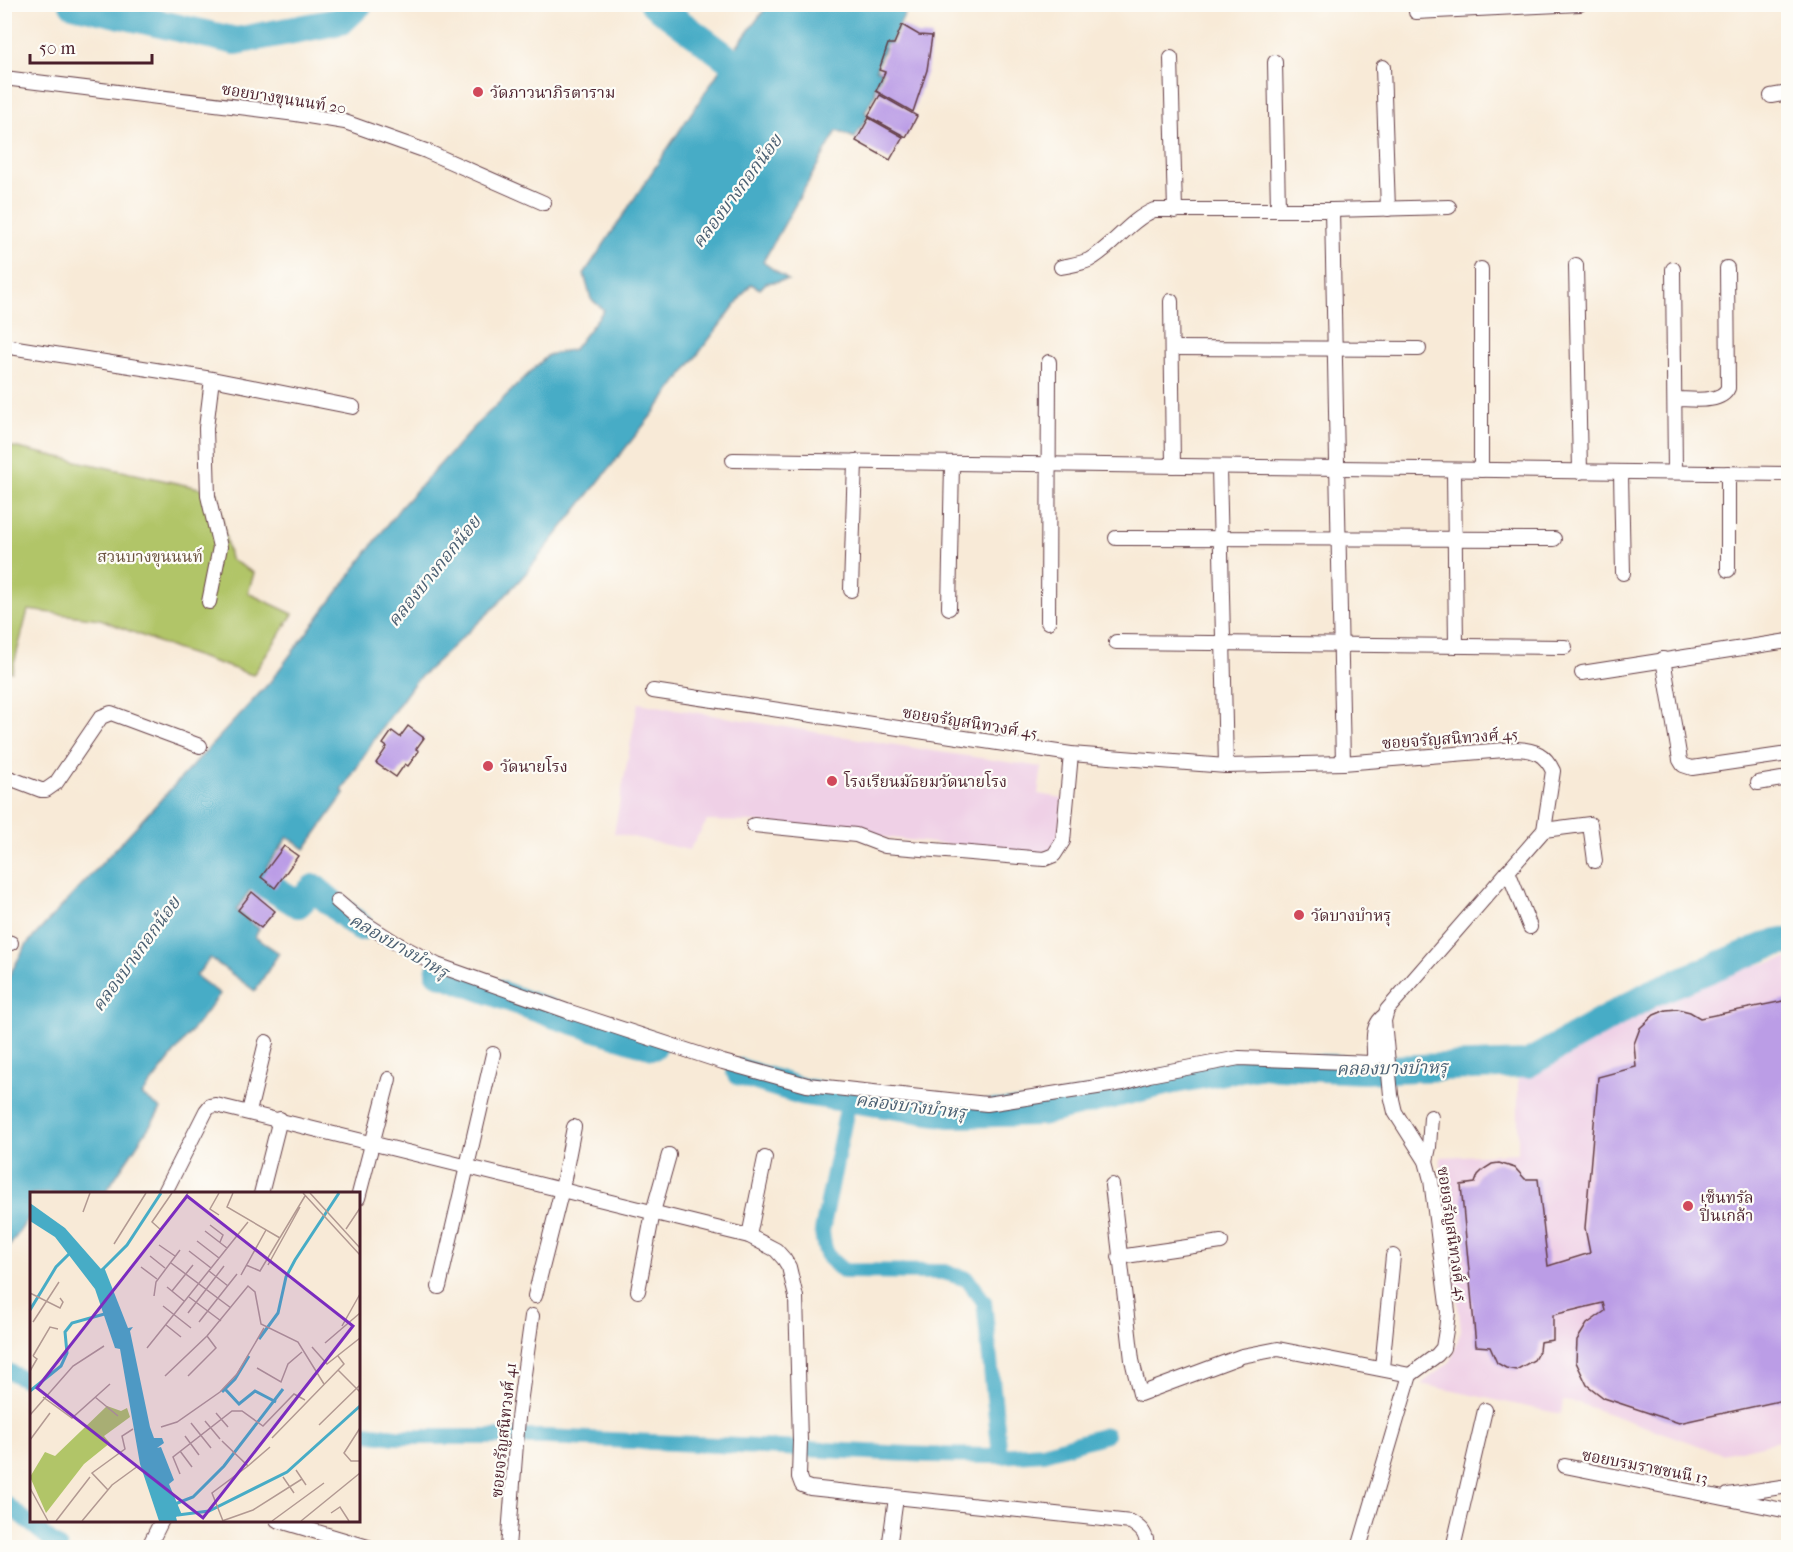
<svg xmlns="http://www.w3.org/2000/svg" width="1793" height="1552" viewBox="0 0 1793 1552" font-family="'IM FELL French Canon','Noto Serif Thai',serif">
	<rect width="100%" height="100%" fill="#fdfcf7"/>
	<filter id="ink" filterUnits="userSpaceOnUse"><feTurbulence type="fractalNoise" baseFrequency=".0167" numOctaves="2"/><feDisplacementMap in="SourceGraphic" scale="12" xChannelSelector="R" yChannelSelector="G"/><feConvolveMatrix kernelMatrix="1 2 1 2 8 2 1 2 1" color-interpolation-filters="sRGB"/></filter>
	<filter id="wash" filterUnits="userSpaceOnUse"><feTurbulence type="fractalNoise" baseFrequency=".008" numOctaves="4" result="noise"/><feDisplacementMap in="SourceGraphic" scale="24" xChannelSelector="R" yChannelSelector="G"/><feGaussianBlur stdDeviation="1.35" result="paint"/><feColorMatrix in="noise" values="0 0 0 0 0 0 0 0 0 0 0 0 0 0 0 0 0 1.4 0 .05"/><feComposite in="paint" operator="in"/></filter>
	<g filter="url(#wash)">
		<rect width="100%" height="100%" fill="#f8ead7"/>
		<g fill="#efd0e6">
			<path d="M638,703l295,48 109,16 -4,27 25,4 -6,49 -12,9 -292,-34 -46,-1 -18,29 -75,-17z"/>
			<path d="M1788,958v481l-65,15 -145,-51 -15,-2 -2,13 -140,-30 30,-23 10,-31 -21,-173 78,-4v-76l66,-39 142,-66z"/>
		</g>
		<path fill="#b1c568" stroke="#7e724a" stroke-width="1.5" d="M4,445l213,47 13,67 24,14 -6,20 45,21 -40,61 -78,-26 -75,-30 -72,-9 -16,62 -7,-2z"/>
		<path fill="#47acc6" stroke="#486678" stroke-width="1.5" d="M768,5h141l-18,38h-5l-10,26 6,3 -8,19 2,1 -11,20 3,3 -13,23 -18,-7 -74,131 25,18 -22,3 -6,6 -9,-5 -96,127 -129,162 -30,33 -81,76 -36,50 -37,59 3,2 -40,56 -17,-12 -29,40 6,4 -8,13 -6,-5 -15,21 23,19 -4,8 24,16 -24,38 -45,-33 -14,18 24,18 -78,101 19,14 -56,84 -73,1 -1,20 -26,39v-270l22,-39 243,-262 130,-174 79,-86 69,-67 26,-6 30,-39 -13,-11 -7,-25 144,-216z"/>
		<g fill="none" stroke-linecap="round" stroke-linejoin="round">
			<g stroke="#47acc6" stroke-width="16">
				<path d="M849,1099l-27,132c2,21 5,28 22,40l100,1 23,7 17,23 16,154"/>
				<path d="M4,1369l28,14"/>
				<path d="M358,1432l38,5h150l385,18 69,1 43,-3 63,-18"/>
				<path d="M4,1502l56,46"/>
			</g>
			<g stroke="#47acc6" stroke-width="28">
				<path d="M73,4l163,37 105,-20 18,-17"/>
				<path d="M654,4l104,77"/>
				<path d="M233,860l31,23 34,21 16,-16 46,39"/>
				<path d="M439,972l119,44 95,30"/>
				<path d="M740,1072l64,20 146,22 91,-2 133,-32 84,-15 106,5 163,-6 125,-71 116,-48 20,-4"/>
			</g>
		</g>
		<g id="blocks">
			<g fill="#bb9de6">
				<path d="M902,25l17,10 13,1 -5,34 -14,42 -37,-21 9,-19 -6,-2 9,-26h6z"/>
				<path d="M880,95l37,21 -11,21 -38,-21z"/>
				<path d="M869,118l34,19 -13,23 -34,-19z"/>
				<path d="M408,726l16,12 -8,11 3,2 -11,15 -3,-2 -9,13 -20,-14 11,-16 -4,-3 9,-13 8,6z"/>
				<path d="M284,846l14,10 -23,32 -14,-11z"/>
				<path d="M252,892l23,19 -14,17 -23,-18z"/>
				<path d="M1788,1000v399l-109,24 -75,-25 -17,-13 -11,-23 1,-22 10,-16 18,-13 -2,-8 -50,12v25l-13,2 -1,9 -5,9 -18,10 -10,-2 -9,-5 -7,-16 -14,-1 -15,-161 14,-2 3,-8 6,-6 8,-5 7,-1 16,5 10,11h13l10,87 42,-13 -5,-25 13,-151 38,-10 -2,-23 6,-16 14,-13 12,-5 12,-1 12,3 10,6z"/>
			</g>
		</g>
	</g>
	<g filter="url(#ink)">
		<use href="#blocks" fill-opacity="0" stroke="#643d45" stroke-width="1.5"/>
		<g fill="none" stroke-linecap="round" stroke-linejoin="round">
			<g stroke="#643d45" stroke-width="16">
				<g id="minor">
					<path d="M1416,12l164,-8"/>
					<path d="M1171,58l4,153"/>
					<path d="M1275,62l3,147"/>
					<path d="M1383,67l5,142"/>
					<path d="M4,78l292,36 49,8 81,29 118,52"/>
					<path d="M1771,96l17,-3"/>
					<path d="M1332,210l11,553"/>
					<path d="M1576,265l4,207"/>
					<path d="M1061,267c9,-2 19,-3 28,-7 24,-13 39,-39 65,-50h178l117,-3"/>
					<path d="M1673,269l2,203"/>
					<path d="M1171,301l2,165"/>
					<path d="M4,346l208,33 141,28"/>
					<path d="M1172,348l247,1"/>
					<path d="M1676,399c15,0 45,5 52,-11l-1,-120"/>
					<path d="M733,460l1055,14"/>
					<path d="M1219,467l7,299"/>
					<path d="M1454,470l2,176"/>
					<path d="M1481,470v-201"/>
					<path d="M1621,473l2,100"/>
					<path d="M1116,538l438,1"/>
					<path d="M1728,570v-97"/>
					<path d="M851,590l4,-129"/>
					<path d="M209,602l11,-55 -12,-51 -2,-68 6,-49"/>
					<path d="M949,608l3,-144"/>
					<path d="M1048,622l1,-260"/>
					<path d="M1116,642l449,5"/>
					<path d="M1663,659l17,101 3,5 9,3 96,-14"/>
					<path d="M1582,673l206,-32"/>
					<path d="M653,691l418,63 155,12 117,-3 174,-14c18,1 28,5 36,22l-9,59 -157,180 -3,11 7,74 4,17 31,49 5,19 17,132 -2,18 -3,18 -6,7 -27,20 -51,173"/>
					<path d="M4,776l37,14h5l10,-7 45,-66 10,-4 89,33"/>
					<path d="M1758,783l30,-5"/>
					<path d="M754,825l102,10 29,11 159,13 10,-4 9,-14 8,-87"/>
					<path d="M1544,830l46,-6 5,37"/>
					<path d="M1508,871l22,56"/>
					<path d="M337,901l21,18 36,23 43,23 130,46 156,51 84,23 180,19 136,-21 26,-8 90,-17 133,5 2,-2c1,-18 -5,-34 11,-46"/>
					<path d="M4,941l7,2"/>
					<path d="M249,1112l17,-70"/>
					<path d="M1426,1161l3,-14 2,-30"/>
					<path d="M1112,1185l20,175 8,34 102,-38 36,-7 132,26"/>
					<path d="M164,1194l42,-83 4,-5 6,-1 533,131 27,14 8,9 5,8 7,30 4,144 -1,36 3,8 8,3 321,34c11,7 16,12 16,26"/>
					<path d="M261,1194l19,-75"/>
					<path d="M358,1198l31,-119"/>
					<path d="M749,1236l16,-78"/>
					<path d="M1119,1257l102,-15"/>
					<path d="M439,1287l54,-233"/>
					<path d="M638,1291l15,-79 16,-57"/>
					<path d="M535,1296l27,-107 12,-62"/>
					<path d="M1382,1368l11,-112"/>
					<path d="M1565,1466l223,45"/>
					<path d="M1728,1495l60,-9"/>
					<path d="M277,1520l94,28"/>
					<path d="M148,1548l14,-28"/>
					<path d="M508,1548l10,-130 14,-102"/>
					<path d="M889,1548l7,-50"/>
					<path d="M1453,1548l32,-138"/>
				</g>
			</g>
			<use href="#minor" stroke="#fff" stroke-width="14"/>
		</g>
	</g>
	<g fill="#d1495b" stroke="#fdfcf7" stroke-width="2">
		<circle cx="478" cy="92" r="6"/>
		<circle cx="488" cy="766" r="6"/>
		<circle cx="832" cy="781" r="6"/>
		<circle cx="1299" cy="915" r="6"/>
		<circle cx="1688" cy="1206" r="6"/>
	</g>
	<g text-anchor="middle" stroke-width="4.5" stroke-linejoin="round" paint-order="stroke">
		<g font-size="16" fill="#4a1f2b" stroke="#fdfcf7" text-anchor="start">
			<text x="490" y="98">วัดภาวนาภิรตาราม</text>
			<text x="500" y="772">วัดนายโรง</text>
			<text x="844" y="787">โรงเรียนมัธยมวัดนายโรง</text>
			<text x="1311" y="921">วัดบางบำหรุ</text>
			<text x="1700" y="1203">เซ็นทรัล<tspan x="1700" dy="18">ปิ่นเกล้า</tspan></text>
		</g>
		<g font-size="16" fill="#4a1f2b" stroke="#fdfcf7">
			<text transform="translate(284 98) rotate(9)" y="6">ซอยบางขุนนนท์ 20</text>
			<text transform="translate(970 722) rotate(9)" y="6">ซอยจรัญสนิทวงศ์ 45</text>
			<text transform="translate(1450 738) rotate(-4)" y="6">ซอยจรัญสนิทวงศ์ 45</text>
			<text transform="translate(1453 1234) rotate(82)" y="6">ซอยจรัญสนิทวงศ์ 45</text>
			<text transform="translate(503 1430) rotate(-84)" y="6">ซอยจรัญสนิทวงศ์ 41</text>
			<text transform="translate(1645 1466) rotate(11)" y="6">ซอยบรมราชชนนี 13</text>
		</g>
		<g font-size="16" fill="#69513d" stroke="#fdfcf7">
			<text x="150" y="562">สวนบางขุนนนท์</text>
		</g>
		<g font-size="18" font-style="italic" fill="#495e71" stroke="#fdfcf7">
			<text transform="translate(737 191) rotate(-53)" y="6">คลองบางกอกน้อย</text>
			<text transform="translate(434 571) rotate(-51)" y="6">คลองบางกอกน้อย</text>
			<text transform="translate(399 946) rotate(30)" y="6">คลองบางบำหรุ</text>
			<text transform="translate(136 954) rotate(-54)" y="6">คลองบางกอกน้อย</text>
			<text transform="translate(1392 1068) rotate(-1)" y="6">คลองบางบำหรุ</text>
			<text transform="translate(911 1106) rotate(7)" y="6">คลองบางบำหรุ</text>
		</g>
	</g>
	<g transform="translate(30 1192)">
		<rect width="330" height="330" fill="#f8ead7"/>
		<path d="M77,214l14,5 6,-3 3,9 -26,19 6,7 -26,21 -38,49 -16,-36 15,-25 10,4z" fill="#b1c568"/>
		<path d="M0,11l35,25 36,41 3,-2 24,61 5,-1 -3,4 20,96 4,11h8l2,5 -7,5 4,-1 13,33 -5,4 13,31 -6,2 1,4h-18l-19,-57 -20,-115 -5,-1 -20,-59 -40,-52 -25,-16z" fill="#47acc6"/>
		<path fill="none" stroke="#47acc6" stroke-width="3" d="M72,78l25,-25 34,-52M0,118l26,-43 14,-14M229,147l19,-26 8,-36 9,-17 44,-67M195,197l14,15 16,-13 21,11M0,199l31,-25 6,-13 -2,-21 7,-9 36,-10M192,200l13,-13 14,-23M145,312l18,-7 31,-31 59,-77M148,323l31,-4 78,-39 73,-66"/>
		<path fill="none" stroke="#b29992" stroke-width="1.5" d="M203,1l-6,14 53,31M273,1l57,62M280,1l50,55M53,20l7,-19M189,23l-9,-6 9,-16M180,33l13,10 -3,7M316,37l14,-21M131,38l-9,-8 20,-29M175,39l22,17M126,45l32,-44M167,49l22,17M84,52l32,-51M129,53l16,11M159,59l22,17M120,64l15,12M141,71l60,45M216,73l14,6 45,-75M238,73l32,-58M111,75l16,12M179,79l19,15M211,83l25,-45M137,95l17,14M142,99l21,-26M0,101l30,15 3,-6 -3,-4M124,104l2,-14 24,-32M159,105l32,24M133,114l28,22M158,121l36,-47M3,130l26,-40M169,130l38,-48M136,133l15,12M312,134l18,-32M295,151l35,-30M282,155l15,17 33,-26M117,156l101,-126M3,164l17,-29 8,2M227,176l24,14 7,-18 14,-12M308,178l22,22M0,179l7,-12 -4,-3M135,184l42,-40 41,-50 7,6 6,32 37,18 26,42M158,184l28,-28 -9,-12M13,205l29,21 38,-34M65,205l23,19M186,221l12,14M0,223l43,-49 31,-20M175,229l15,18M161,231l20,25M289,233l41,-40M131,235l16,-5 43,-30 17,-18 27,-46M330,236l-16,25 7,8h9M155,244l14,19M242,246l72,-74 -6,-8M0,248l20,-27M192,249l26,25 -36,27 11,28M150,259l12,16M218,274l22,-19M266,278l10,15M150,282l-7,-17 59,-46h10l21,15 31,-32 11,6M253,285l11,16M0,296l18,33M78,298l-16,-17 33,-24 -3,-13 11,-7M301,321l9,-6 9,14M26,329l34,-44M52,329l30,-36 26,-19M192,329l31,-11 49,-31M242,329l52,-38M271,329l59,-48"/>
		<path fill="#7b2cbf" fill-opacity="0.15" stroke="#7b2cbf" stroke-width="3" d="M157,4l166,130 -150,192 -166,-130z"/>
		<rect width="330" height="330" fill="none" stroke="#4a1f2b" stroke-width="3"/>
	</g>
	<rect width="1793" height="1552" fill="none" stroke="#fdfcf7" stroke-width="24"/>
	<path d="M30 54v9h122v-9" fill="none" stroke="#4a1f2b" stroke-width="3"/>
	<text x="39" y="54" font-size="18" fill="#4a1f2b" stroke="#fdfcf7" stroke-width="4.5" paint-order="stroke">50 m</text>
</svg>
